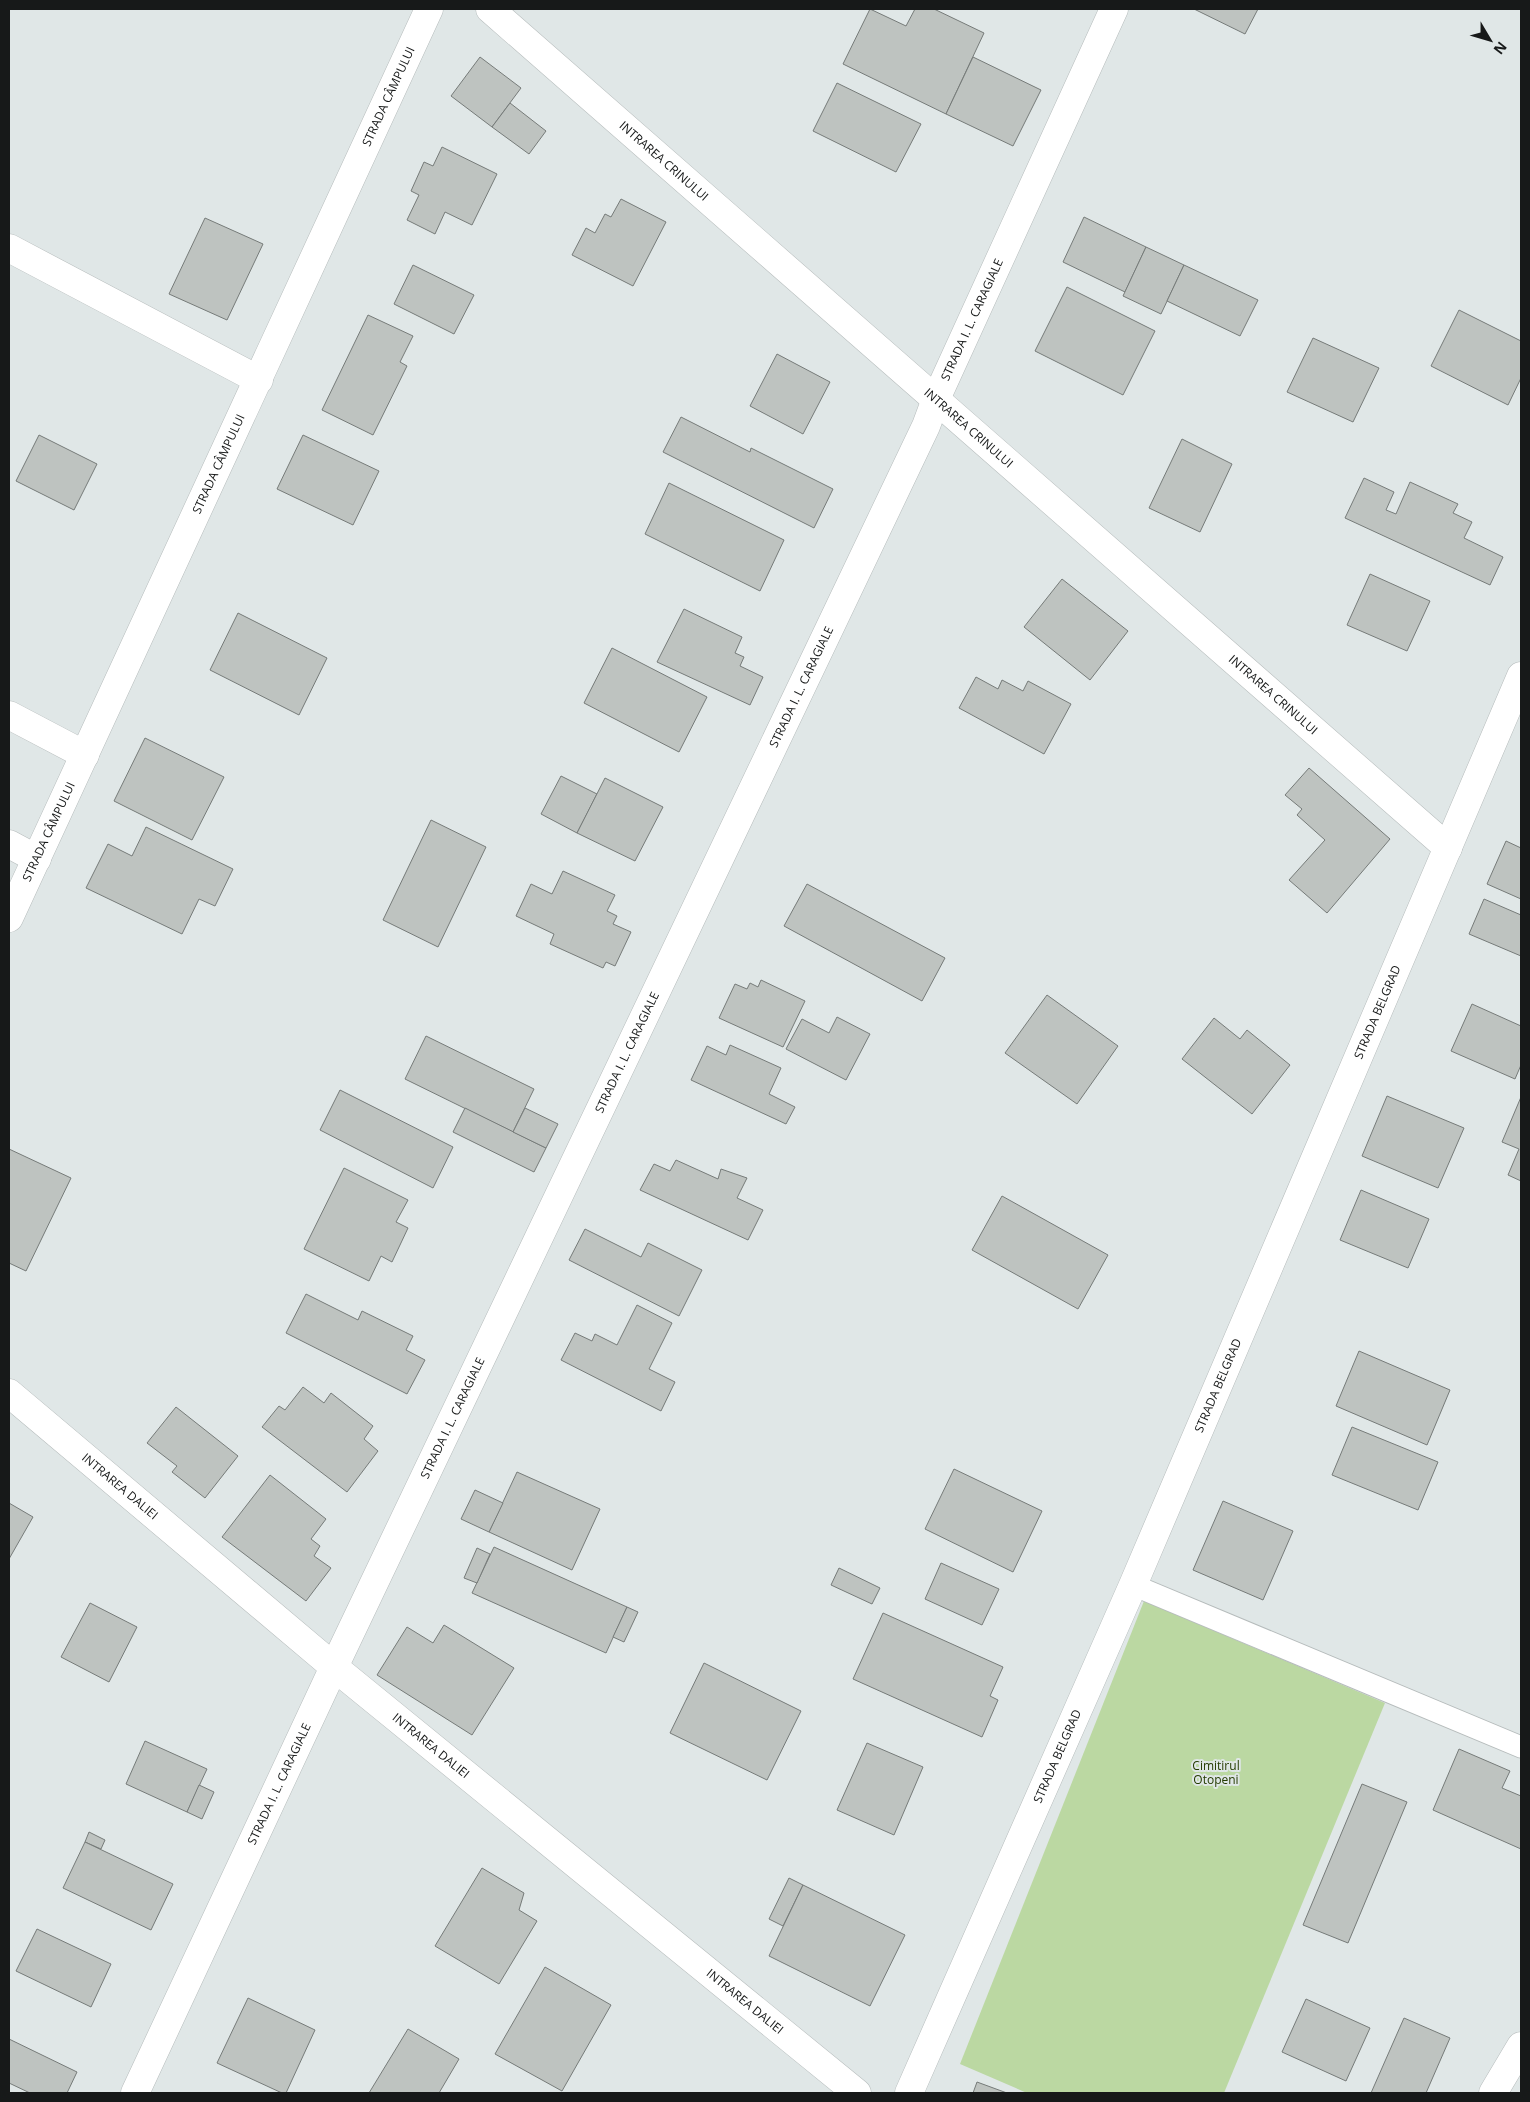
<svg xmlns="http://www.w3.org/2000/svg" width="1530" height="2102" viewBox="0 0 1530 2102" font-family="'Open Sans',sans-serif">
	<rect width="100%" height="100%" fill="#e0e7e7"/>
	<path fill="#bbd8a2" d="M1144,1601l241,102 -161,390h-197l-67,-29z"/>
	<g fill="#bec3c0" stroke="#767b79">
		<path d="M870,9l36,17 9,-17h19l50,24 -38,81 -103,-50z"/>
		<path d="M1194,9h64l-13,25z"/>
		<path d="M480,57l41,31 -29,39 -41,-31z"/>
		<path d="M973,57l68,33 -28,56 -67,-32z"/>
		<path d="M837,83l84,41 -25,48 -83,-41z"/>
		<path d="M510,103l36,28 -17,23 -37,-27z"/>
		<path d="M442,147l55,27 -25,51 -27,-13 -10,22 -28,-14 12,-25 -8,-4 13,-29 9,4z"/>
		<path d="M621,199l45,23 -33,64 -61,-31 14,-27 9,5 10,-19 6,3z"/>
		<path d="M1084,217l62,30 -21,45 -62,-30z"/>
		<path d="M205,218l58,26 -36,76 -58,-26z"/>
		<path d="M1146,247l38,18 -23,49 -38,-18z"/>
		<path d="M413,265l61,30 -20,39 -60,-30z"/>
		<path d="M1184,265l74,35 -18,36 -73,-35z"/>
		<path d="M1067,287l88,44 -32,64 -88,-44z"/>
		<path d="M1459,310l62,31v37l-13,27 -77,-39z"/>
		<path d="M368,315l45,21 -13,26 7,4 -34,69 -51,-25z"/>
		<path d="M1313,338l66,30 -26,54 -66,-30z"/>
		<path d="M777,354l53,28 -27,52 -53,-28z"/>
		<path d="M681,417l69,35 1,-4 82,41 -19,39 -151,-76z"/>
		<path d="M39,435l58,29 -23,46 -58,-29z"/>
		<path d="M303,435l76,36 -26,54 -76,-36z"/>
		<path d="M1182,439l50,25 -32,68 -51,-24z"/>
		<path d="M1364,478l30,14 -8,18 10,4 14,-32 48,22 -5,9 19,9 -8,16 39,19 -13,28 -145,-67z"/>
		<path d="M669,483l115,57 -24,51 -115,-57z"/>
		<path d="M1370,574l60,27 -23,50 -60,-26z"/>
		<path d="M1062,579l66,52 -38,49 -66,-53z"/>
		<path d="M684,609l58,28 -7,16 9,4 -4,9 23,11 -13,28 -93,-43z"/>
		<path d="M238,613l89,45 -28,57 -89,-45z"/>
		<path d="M612,648l95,49 -28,55 -95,-49z"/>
		<path d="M976,677l22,12 4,-9 21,11 5,-10 43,23 -27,50 -85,-46z"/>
		<path d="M145,738l79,39 -32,63 -78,-39z"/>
		<path d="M1309,768l81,71 -63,74 -38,-33 36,-40 -28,-25 5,-6 -17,-14z"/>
		<path d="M561,776l36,18 -20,39 -36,-19z"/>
		<path d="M605,778l58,29 -28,54 -58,-28z"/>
		<path d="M431,820l55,27 -48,100 -55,-27z"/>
		<path d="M146,827l87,42 -18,37 -16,-7 -17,35 -96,-46 22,-44 24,12z"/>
		<path d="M1506,841l15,7v51l-34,-15z"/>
		<path d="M563,871l52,24 -8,16 10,5 -4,8 18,8 -16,34 -9,-4 -3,6 -53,-24 4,-10 -38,-18 15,-32 21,10z"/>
		<path d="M807,884l138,74 -23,43 -138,-75z"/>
		<path d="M1484,899l37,16v41l-52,-22z"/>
		<path d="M761,980l44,21 -22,46 -64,-29 16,-34 12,5 3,-6 8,4z"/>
		<path d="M1047,995l71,51 -41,58 -72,-51z"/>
		<path d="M1472,1004l49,22v39l-6,14 -64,-28z"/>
		<path d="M837,1017l33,17 -24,46 -60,-31 16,-30 27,14z"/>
		<path d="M1214,1018l26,21 7,-9 43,35 -38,49 -70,-55z"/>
		<path d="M426,1036l108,53 -21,43 -108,-53z"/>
		<path d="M730,1045l51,23 -12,26 26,13 -9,17 -95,-44 16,-34 19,9z"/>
		<path d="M340,1090l113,57 -20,41 -113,-58z"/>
		<path d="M1387,1096l77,32 -26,60 -76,-32z"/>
		<path d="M1521,1097v84l-13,-6 11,-26 -17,-7z"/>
		<path d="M465,1108l81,40 -12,24 -81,-40z"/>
		<path d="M525,1108l33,16 -12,24 -33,-16z"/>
		<path d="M9,1149l62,29 -45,93 -17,-8z"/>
		<path d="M676,1160l42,19 3,-10 26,9 -10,20 26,12 -15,30 -108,-50 14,-26 16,7z"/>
		<path d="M344,1168l64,32 -12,22 12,6 -16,34 -11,-6 -12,25 -65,-32z"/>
		<path d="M1361,1190l68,29 -21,49 -68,-28z"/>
		<path d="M1002,1196l106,59 -30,54 -106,-59z"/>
		<path d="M585,1229l56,28 7,-14 54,27 -23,46 -110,-56z"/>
		<path d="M306,1294l52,26 4,-9 51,25 -7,14 19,10 -18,34 -121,-61z"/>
		<path d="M637,1305l35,18 -23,46 26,13 -14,29 -100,-51 14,-27 17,8 3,-7 22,11z"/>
		<path d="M1359,1351l91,39 -23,55 -91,-39z"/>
		<path d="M303,1387l21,16 7,-10 42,33 -9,13 14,12 -31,41 -85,-65 17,-21 6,4z"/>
		<path d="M176,1407l62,49 -33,42 -33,-26 5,-6 -30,-23z"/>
		<path d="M1352,1427l86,35 -20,48 -86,-35z"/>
		<path d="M954,1469l88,42 -29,61 -88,-43z"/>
		<path d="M517,1472l83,37 -28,61 -83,-38z"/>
		<path d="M270,1475l56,44 -15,20 9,7 -6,10 17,12 -25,33 -84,-64z"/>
		<path d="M475,1490l28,13 -14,29 -28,-13z"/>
		<path d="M1223,1501l70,30 -30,69 -70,-30z"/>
		<path d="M9,1503l24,14 -24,42z"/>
		<path d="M494,1547l133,60 -21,46 -134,-60z"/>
		<path d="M477,1548l13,6 -13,29 -13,-5z"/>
		<path d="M941,1563l58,26 -17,36 -57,-26z"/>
		<path d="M839,1568l41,20 -8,16 -41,-19z"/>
		<path d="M90,1603l47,24 -28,55 -48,-25z"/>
		<path d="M627,1607l11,5 -14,30 -11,-5z"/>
		<path d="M883,1613l120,54 -13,29 8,4 -16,37 -129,-58z"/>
		<path d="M444,1625l70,43 -42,67 -95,-60 30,-48 26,16z"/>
		<path d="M704,1663l97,48 -34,69 -97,-47z"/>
		<path d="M145,1741l62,28 -20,43 -61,-28z"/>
		<path d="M867,1743l56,24 -29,68 -57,-25z"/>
		<path d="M1459,1749l51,22 -8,17 19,8v53l-88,-39z"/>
		<path d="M1362,1784l45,18 -59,141 -45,-18z"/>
		<path d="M199,1785l15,7 -12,27 -15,-7z"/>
		<path d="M89,1832l16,8 -4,9 -16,-7z"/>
		<path d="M85,1842l88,42 -22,46 -88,-42z"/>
		<path d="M482,1868l42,25 -5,17 18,11 -38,63 -64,-38z"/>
		<path d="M789,1878l14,7 -20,41 -14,-7z"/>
		<path d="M803,1885l102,50 -35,71 -101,-50z"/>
		<path d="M37,1929l74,35 -20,43 -75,-36z"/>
		<path d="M545,1967l66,38 -49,86 -67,-37z"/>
		<path d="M248,1998l67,32 -29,63h-4l-65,-30z"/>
		<path d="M1306,1999l64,29 -24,53 -64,-29z"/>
		<path d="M1404,2018l46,20 -24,55h-55z"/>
		<path d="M408,2029l51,30 -20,34h-70z"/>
		<path d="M9,2039l68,33 -10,21h-37l-21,-10z"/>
		<path d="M977,2082l30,11h-34z"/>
	</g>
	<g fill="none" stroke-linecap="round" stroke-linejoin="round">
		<g stroke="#b6bcbc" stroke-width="23">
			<path id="lane" d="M1133,1585l388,162"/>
		</g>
		<g stroke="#b6bcbc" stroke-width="29">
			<g id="street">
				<path id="s1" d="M490,9l958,839"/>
				<path d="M9,248l250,132"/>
				<path d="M9,715l76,40"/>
				<path d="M9,844l28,15"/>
				<path id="s2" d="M9,918l420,-909"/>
				<path id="s3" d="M9,1393l325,274 523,426"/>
				<path id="s4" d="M135,2093l199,-426 592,-1241 10,-27 178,-390"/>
				<path id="s5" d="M909,2093l224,-508 388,-909"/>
				<path d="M1493,2093l28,-47"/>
			</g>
		</g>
		<use href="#lane" stroke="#fff" stroke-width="21"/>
		<use href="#street" stroke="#fff" stroke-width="28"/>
	</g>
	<g text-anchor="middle" stroke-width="4" stroke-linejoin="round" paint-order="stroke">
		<g font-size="12" fill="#171919" stroke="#e0e7e7">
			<text dy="4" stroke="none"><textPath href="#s2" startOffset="905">STRADA CÂMPULUI</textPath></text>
			<text dy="4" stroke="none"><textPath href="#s1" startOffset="231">INTRAREA CRINULUI</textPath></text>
			<text dy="4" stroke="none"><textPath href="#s4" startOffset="1961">STRADA I. L. CARAGIALE</textPath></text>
			<text dy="4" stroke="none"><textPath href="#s1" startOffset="636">INTRAREA CRINULUI</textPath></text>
			<text dy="4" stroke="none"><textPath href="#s2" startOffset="500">STRADA CÂMPULUI</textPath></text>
			<text dy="4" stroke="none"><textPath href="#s4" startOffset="1556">STRADA I. L. CARAGIALE</textPath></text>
			<text dy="4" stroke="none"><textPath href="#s1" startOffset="1041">INTRAREA CRINULUI</textPath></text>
			<text dy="4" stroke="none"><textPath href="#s2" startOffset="95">STRADA CÂMPULUI</textPath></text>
			<text dy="4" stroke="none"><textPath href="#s5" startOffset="1178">STRADA BELGRAD</textPath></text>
			<text dy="4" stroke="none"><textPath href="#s4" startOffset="1151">STRADA I. L. CARAGIALE</textPath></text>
			<text dy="4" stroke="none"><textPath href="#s5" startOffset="772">STRADA BELGRAD</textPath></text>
			<text dy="4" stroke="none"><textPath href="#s4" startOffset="746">STRADA I. L. CARAGIALE</textPath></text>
			<text dy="4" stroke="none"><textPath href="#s3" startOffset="145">INTRAREA DALIEI</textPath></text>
			<text dy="4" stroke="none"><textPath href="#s3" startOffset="550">INTRAREA DALIEI</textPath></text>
			<text dy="4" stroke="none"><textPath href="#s5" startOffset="368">STRADA BELGRAD</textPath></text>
			<text dy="4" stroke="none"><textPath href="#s4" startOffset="341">STRADA I. L. CARAGIALE</textPath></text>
			<text dy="4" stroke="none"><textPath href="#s3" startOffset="955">INTRAREA DALIEI</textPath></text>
		</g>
		<g font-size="12" fill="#243c01" stroke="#e0e7e7">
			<text x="1216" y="1770">Cimitirul<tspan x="1216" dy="14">Otopeni</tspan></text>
		</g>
	</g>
	<rect width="1530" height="2102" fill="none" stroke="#171919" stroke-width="20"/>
	<g transform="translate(1490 40) rotate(128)" stroke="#e0e7e7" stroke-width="4" paint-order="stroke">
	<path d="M0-4L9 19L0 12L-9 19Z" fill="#171919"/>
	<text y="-8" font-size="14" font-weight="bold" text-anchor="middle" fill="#171919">N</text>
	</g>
</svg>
